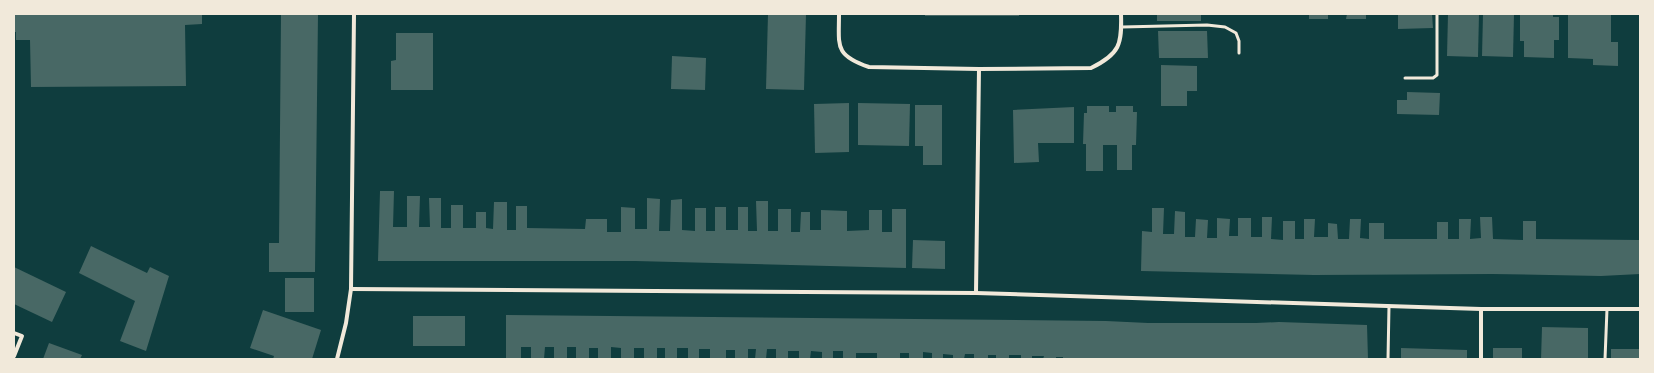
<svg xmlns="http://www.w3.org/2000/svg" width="1654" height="373" viewBox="0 0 1654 373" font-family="Bitter,serif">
	<rect width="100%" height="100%" fill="#0f3d3e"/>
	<g fill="#486865">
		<path d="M14,14h188v10l-17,1 1,61 -155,1 -1,-47h-14v-8h-2z"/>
		<path d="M281,14h37l-3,258h-46v-29h10z"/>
		<path d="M768,14h38l-2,76 -38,-1z"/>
		<rect x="925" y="14" width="94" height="2"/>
		<rect x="1157" y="14" width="44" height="7"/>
		<rect x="1309" y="14" width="19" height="5"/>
		<path d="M1347,14h19v5h-20z"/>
		<path d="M1398,14h34l1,14 -35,1z"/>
		<path d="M1448,14h31l-1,43 -31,-1z"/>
		<path d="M1483,14h31l-1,43 -31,-1z"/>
		<path d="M1520,14h33v3h6v23h-5v18l-30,-1v-16h-4z"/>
		<path d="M1568,14h43v28h7v24l-25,-1v-6l-25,-1z"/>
		<path d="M1158,31h49l1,27h-49z"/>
		<path d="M396,33h37v57h-42v-29l5,-1z"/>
		<path d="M672,56l34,2 -1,32 -34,-1z"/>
		<path d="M1161,65l36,1v25h-10v15h-26z"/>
		<path d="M1407,92l33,1 -1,22 -42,-1v-14h10z"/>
		<path d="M849,103v49l-34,1 -1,-49z"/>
		<path d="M858,103l52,1 -1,42 -51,-1z"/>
		<path d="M915,105h27v60h-19v-19h-8z"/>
		<path d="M1087,106h22v6h7v-6h17v6h4l-1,33h-4v25h-15v-25h-14v26h-17v-27h-3l1,-31h3z"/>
		<path d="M1074,107v36h-36l1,19 -25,1 -1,-53z"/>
		<path d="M380,191h14l-1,36h14v-31h13l-1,31h11l-1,-29h12v30h10v-23h12v23h13v-16h10v16l7,1 1,-27h13v28h9v-24h11v22l58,1 1,-10h21v13h14v-25l14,1v21h12v-31l13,1 -1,32h11l1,-31 11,-1v31l13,1v-23h11v23h9v-24h11v23h12v-23h10v24h9l-1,-30h12v30h10v-22h13v23h9l1,-20h9v18h11v-20l26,1v20l22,-1v-20h13v22h10v-23h14v59l-271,-7h-257z"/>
		<path d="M1152,208h12l-1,26h11l1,-23 10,1v25h10l1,-18 12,1 -1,18h10v-20l13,1 -1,17h9v-18h13v19h11v-20h10l-1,22 12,1v-19h12v18h9v-20h11l-1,18h14v-14l9,1 1,15h11l1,-20h11l-1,19 9,1v-16h15v16h53v-17h11v17h11v-20h12l-1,20 11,-1 -1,-21h12l1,22 30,1v-19h13v18l104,1v34l-39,2 -109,-2 -178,1 -173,-4 1,-40 10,1z"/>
		<path d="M913,240l32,1v28l-33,-1z"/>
		<path d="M91,246l56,27 3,-6 19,9 -23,75 -26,-10 15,-40 -56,-28z"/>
		<path d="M14,267l52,25 -14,30 -38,-18z"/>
		<rect x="285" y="278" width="29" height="34"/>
		<path d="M263,310l58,20 -9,29h-39l1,-3 -24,-8z"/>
		<path d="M506,315l600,6 42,2h108l23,-1 88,3 1,34h-305v-2h-7v2h-13l1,-3h-12v3h-11v-4h-12v4h-13v-4h-8v4h-14v-5h-9l-1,5h-11v-4l-10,-1v5h-11v-6l-9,-1v7h-14v-6h-9v6h-23v-6h-21v6h-13v-8h-10v8h-11v-7l-11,-1 -1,8h-11v-8h-11v8h-12v-10h-9l-1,10h-11l1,-10h-8v10h-13v-9h-9v9h-16v-10h-11v10h-11v-11h-11v11h-12v-11h-8v11h-13v-11h-10v11h-13v-11l-10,-1v12h-13v-11h-9v11h-13v-12h-9v12h-13v-12h-9l-1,12h-13v-12h-10v12h-15z"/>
		<rect x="413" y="316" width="52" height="30"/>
		<path d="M1542,327l46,1v31h-47z"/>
		<path d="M49,343l33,12 -2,4h-37z"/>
		<path d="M1401,348l66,2v9h-66z"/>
		<rect x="1493" y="348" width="29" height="11"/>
		<rect x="1611" y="349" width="29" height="10"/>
	</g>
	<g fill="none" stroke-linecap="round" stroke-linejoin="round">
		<g stroke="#f1e9da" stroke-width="3">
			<path d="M1122,27l85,-2 18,2 11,6 3,8v12"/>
			<path d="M1405,78h28l4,-3v-61"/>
			<path d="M1388,359l1,-53"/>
			<path d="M1605,359l2,-50"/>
		</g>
		<g stroke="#f1e9da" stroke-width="4">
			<path d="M839,14c0,32 -5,41 30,53l110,2 112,-1c29,-14 31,-24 30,-54"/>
			<path d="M351,289l625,4 505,16h159"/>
			<path d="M976,293l3,-224"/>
			<path d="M14,333l8,3 -8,20"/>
			<path d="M337,359l9,-36 5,-34 3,-275"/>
			<path d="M1481,359v-50"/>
		</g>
	</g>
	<rect width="1654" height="373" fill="none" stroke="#f1e9da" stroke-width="30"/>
</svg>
